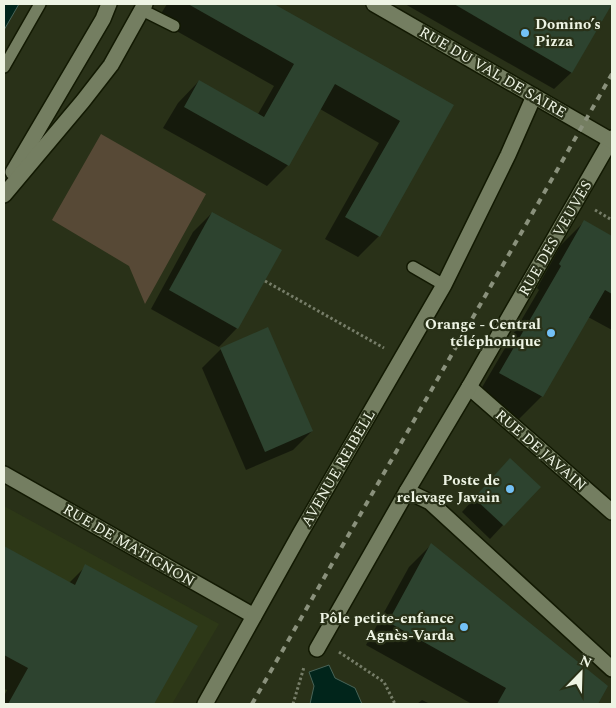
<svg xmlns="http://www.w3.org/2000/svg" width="616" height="708" viewBox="0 0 616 708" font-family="Spectral,serif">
	<rect width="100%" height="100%" fill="#293118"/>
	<path fill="#2d3817" d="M4,506l215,118 -47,80h-168z"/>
	<path fill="#574936" d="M101,134l105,60 -61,110 -16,-38 -77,-46z"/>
	<g fill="#01251b" stroke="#486357">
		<path d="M4,4h15l-15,26z"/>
		<path d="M329,665l6,13 20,10 7,16h-52l4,-18 -5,-14z"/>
	</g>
	<g fill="#0007">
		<path d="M167,4h104l182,102 -74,130 -21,21 -33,-18 54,-96 -59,-34 -32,56 -21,21 -104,-58 15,-25 21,-22 59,33 16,-28 -117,-66z"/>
		<path d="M405,4h206l-39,68 -18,17z"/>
		<path d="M212,213l25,115 -18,19 -68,-38 42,-77z"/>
		<path d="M584,222l28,16v92l-24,-13 -46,79 -23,23 -42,-23 62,-106 -2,-2 24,-43z"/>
		<path d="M221,349l91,82 -19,19 -47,20 -44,-102z"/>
		<path d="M510,459l-7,66 -13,14 -28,-27z"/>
		<path d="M431,545l175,141 -10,18h-124l-106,-59 43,-78z"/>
		<path d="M4,547l65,36 17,-17 110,61 -44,77h-148v-8l3,-6 -3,-1z"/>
		<path d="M422,700l8,4h-13z"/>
	</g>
	<g fill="#2d432f">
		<path d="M188,4h86l180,101 -74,132 -35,-20 55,-96 -65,-37 -46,82 -105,-59 15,-27 65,37 30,-53z"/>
		<path d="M454,4h158l-40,69z"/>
		<path d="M212,212l70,38 -44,79 -69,-39z"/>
		<path d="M584,220l28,16v58l-7,-4 -62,107 -44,-24 62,-107 -2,-2z"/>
		<path d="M268,327l45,104 -48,21 -45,-104z"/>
		<path d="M510,458l31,29 -37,39 -30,-28z"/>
		<path d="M431,543l177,143 -10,18h-101l9,-16 -118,-66z"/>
		<path d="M4,546l71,39 10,-21 113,62 -44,78h-146l20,-36 -24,-13z"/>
	</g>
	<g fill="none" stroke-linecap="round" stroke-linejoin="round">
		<g stroke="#121902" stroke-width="14">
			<g id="lane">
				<path d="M142,10l32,16"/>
				<path d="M4,67l36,-63"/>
				<path d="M413,267l31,18"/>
			</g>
		</g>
		<g stroke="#121902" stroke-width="18">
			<g id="street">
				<path d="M469,387l143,125"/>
				<path d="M4,474l250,142"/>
				<path d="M407,491l23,11 182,167"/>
				<path d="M317,649l90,-158 62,-104 143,-249"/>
				<path d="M205,704l96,-172 143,-247 64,-130 26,-59"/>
			</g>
		</g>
		<g stroke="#121902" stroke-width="18">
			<g id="secondary">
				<path d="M374,4l238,137"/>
				<path d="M13,172l90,-153 6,-15"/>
				<path d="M4,195l79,-94 28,-36 34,-61"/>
			</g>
		</g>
		<g stroke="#767d68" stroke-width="3" stroke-dasharray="2.5 2.5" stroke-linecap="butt">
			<path d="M595,210l17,10"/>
			<path d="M265,281l119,67"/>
			<path d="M339,652l45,30 11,22"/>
			<path d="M293,704l11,-37"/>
		</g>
		<use href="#lane" stroke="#747e61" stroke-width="11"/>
		<use href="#street" stroke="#747e61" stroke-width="15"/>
		<use href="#secondary" stroke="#747e61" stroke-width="15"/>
		<path stroke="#8a917c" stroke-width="4" stroke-dasharray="6 6" stroke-linecap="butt" d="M252,704l360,-630"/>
	</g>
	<g fill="#73c1f6" stroke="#293118" stroke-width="2">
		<circle cx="525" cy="33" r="5"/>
		<circle cx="551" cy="333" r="5"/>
		<circle cx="510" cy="489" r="5"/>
		<circle cx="464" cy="627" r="5"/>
	</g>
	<g text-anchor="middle" stroke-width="4.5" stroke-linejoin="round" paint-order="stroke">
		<g font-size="15" font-weight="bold" fill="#eef4e4" stroke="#293118" text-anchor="end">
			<text x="535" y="29" text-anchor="start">Domino’s<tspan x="535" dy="17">Pizza</tspan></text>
			<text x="541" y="329">Orange - Central<tspan x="541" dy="17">téléphonique</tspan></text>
			<text x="500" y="485">Poste de<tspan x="500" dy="17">relevage Javain</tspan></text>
			<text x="454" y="623">Pôle petite-enfance<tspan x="454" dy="17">Agnès-Varda</tspan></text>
		</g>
		<g font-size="15" fill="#eef4e4" stroke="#293118">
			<text transform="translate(493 72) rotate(30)" y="5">RUE DU VAL DE SAIRE</text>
			<text transform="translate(555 238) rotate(-60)" y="5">RUE DES VEUVES</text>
			<text transform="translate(541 450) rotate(41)" y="5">RUE DE JAVAIN</text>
			<text transform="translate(338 468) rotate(-60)" y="5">AVENUE REIBELL</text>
			<text transform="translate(129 545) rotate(30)" y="5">RUE DE MATIGNON</text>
		</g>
	</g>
	<rect width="616" height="708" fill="none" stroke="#eef4e4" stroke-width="10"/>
	<g transform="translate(581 673) rotate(23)" stroke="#293118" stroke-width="4" paint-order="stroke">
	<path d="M0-4L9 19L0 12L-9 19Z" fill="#eef4e4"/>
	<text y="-8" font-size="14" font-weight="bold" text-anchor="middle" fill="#eef4e4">N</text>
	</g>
</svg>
